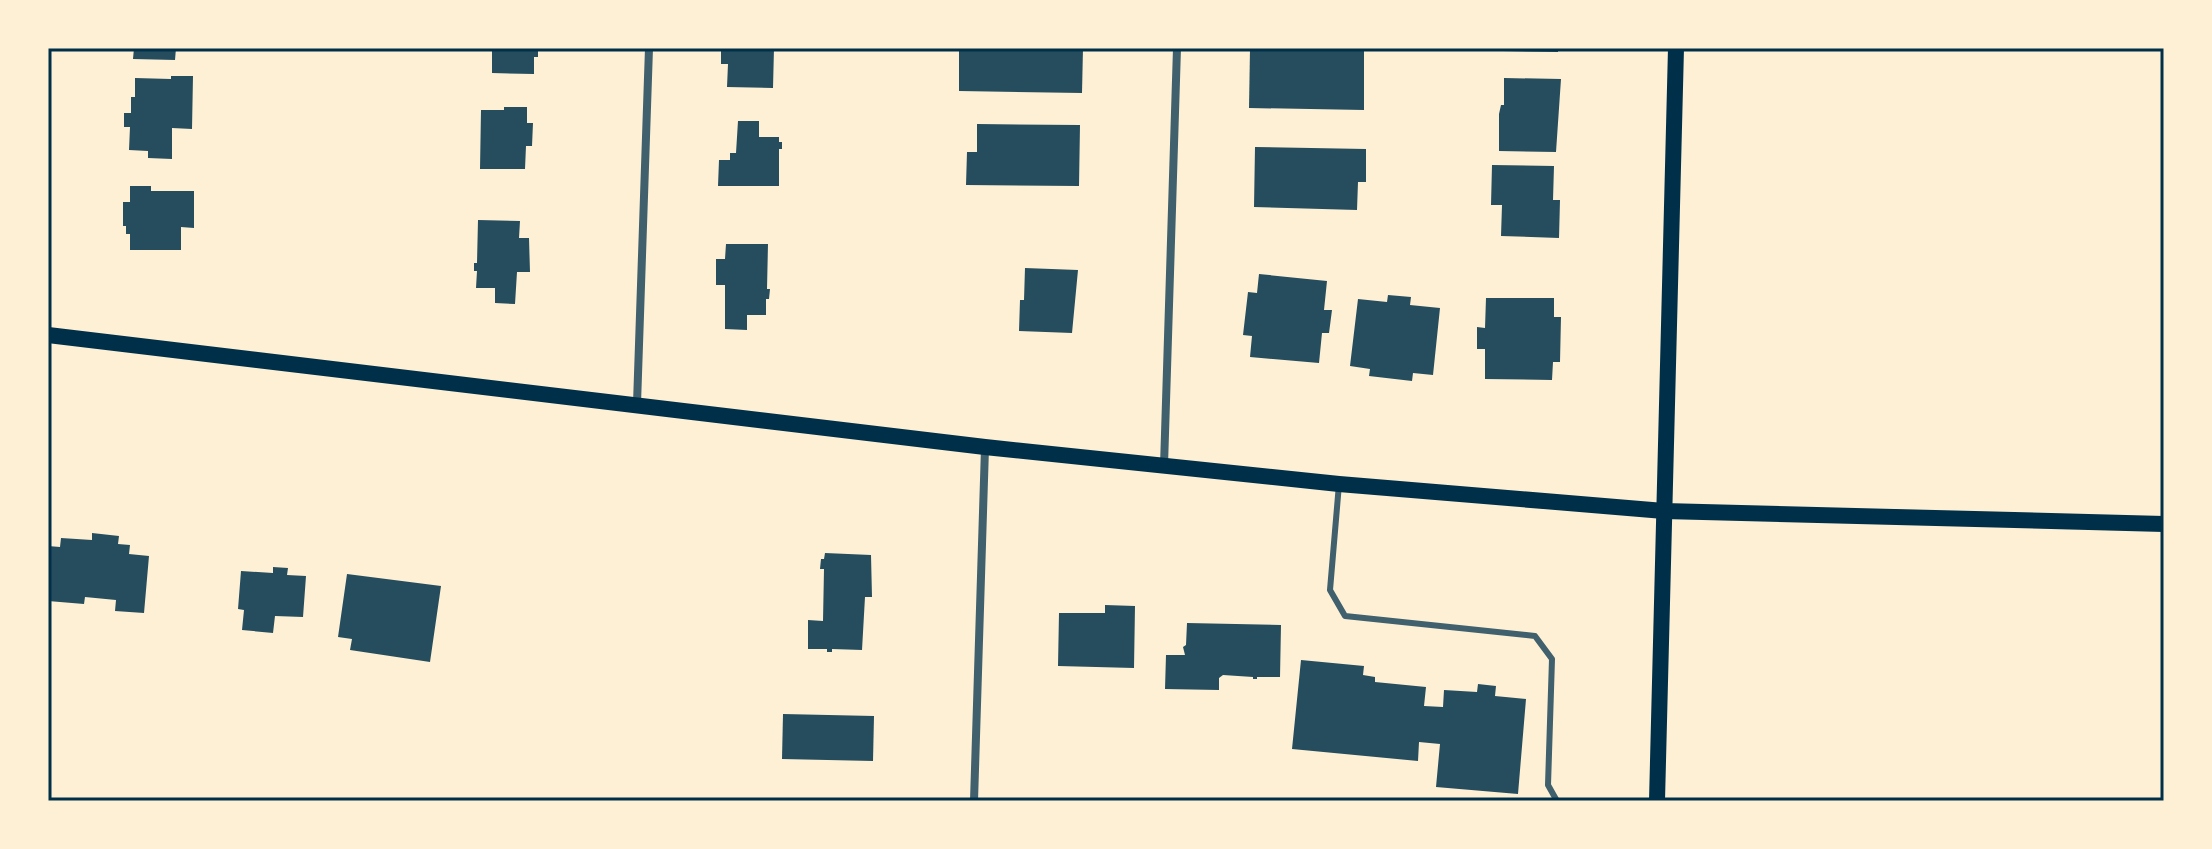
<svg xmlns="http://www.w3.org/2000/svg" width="2212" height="849" viewBox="0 0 2212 849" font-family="Figtree,sans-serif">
	<rect width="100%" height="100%" fill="#fdf0d5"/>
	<g fill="#264d5e">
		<path d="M134,48h42l-1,12 -42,-1z"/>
		<path d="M492,48h46v9h-4v17l-42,-1z"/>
		<path d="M721,48h53l-1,40 -46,-1 1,-23h-7z"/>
		<path d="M959,48h124l-1,45 -123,-2z"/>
		<path d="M1503,48h55v4l-55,-1z"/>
		<path d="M1250,49l114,1v60l-115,-2z"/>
		<path d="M171,76h22l-1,53 -20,-1v31l-24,-1v-7l-19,-1 1,-23h-6v-14h7v-16h4v-19l36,1z"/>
		<path d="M1504,78l57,1 -5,73 -57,-1v-37l2,-9h3z"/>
		<path d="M504,107h23v16h6l-1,23h-6l-1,23h-45l1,-59h23z"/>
		<path d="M738,121h21v16h20v5h3v7h-3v37h-61l1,-26h11v-7h6z"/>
		<path d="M977,124l103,1 -1,61 -113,-1 1,-33h10z"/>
		<path d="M1255,147l111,2v33h-8l-1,28 -103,-3z"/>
		<path d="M1492,165l62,1 -1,34h7l-1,38 -58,-2 1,-31h-11z"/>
		<path d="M130,186h21v5h43v37l-13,-1v23h-51v-16h-4v-8h-3v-24h7z"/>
		<path d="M478,220l42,1 -1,17h10l1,34h-13l-2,32 -20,-1v-15h-19l1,-17h-3v-8h3z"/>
		<path d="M726,244h42l-1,45h3l-1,10h-3v16h-19v15l-22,-1v-44h-9v-26h9z"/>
		<path d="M1025,268l53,2 -6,63 -53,-2 1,-31h4z"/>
		<path d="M1259,274l68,7 -3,29h8l-3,23h-7l-3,30 -69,-6 2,-21 -9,-1 5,-43 9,1z"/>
		<path d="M1388,295l23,2 -1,8 30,3 -7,67 -20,-2 -1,8 -43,-5 1,-7 -20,-3 8,-67 29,3z"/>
		<path d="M1486,298h68v19h7l-1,45h-7l-1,18 -67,-1v-30h-8v-22l8,1z"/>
		<path d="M92,533l27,3 -1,8 12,1 -1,9 20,2 -5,57 -29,-2 1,-11 -31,-3 -1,7 -36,-3v-55l12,1 1,-9 31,2z"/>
		<path d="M825,553l46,2 1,42h-7l-3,53 -30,-1v3h-5v-3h-19v-29l15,1 1,-52h-4l1,-10h3z"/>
		<path d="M273,567l15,1 -1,7 19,1 -3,41 -28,-1 -2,17 -31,-3 2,-20 -6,-1 3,-38 32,2z"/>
		<path d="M347,574l94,12 -11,76 -80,-12 2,-11 -14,-2z"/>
		<path d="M1105,605l30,1 -1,62 -76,-2 1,-53h46z"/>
		<path d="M1187,623l94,2 -1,52h-23v2h-4v-2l-30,-2 -4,3v12l-54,-1 1,-34h19l-2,-8 3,-2z"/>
		<path d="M1301,660l63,6 -1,9 12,2v5l51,5 -2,19 19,1 1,-17 33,2 1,-8 18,2 -1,10 31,3 -8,95 -82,-7 4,-43 -21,-2 -1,19 -126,-12z"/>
		<path d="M783,714l91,2 -1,45 -91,-2z"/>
	</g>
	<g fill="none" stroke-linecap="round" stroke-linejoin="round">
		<path stroke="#3f606c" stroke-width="6" d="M1339,484l-9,106 15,26 190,20 17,23 -4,126 9,16"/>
		<g stroke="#3f606c" stroke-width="8">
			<path d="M637,404l12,-356"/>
			<path d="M1164,466l13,-418"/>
			<path d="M974,801l11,-353"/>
		</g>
		<g stroke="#003049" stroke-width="16">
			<path d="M48,335l937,112 354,37 325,27 500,13"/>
			<path d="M1657,801l19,-753"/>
		</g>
	</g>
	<rect width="2212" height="849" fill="none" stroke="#fdf0d5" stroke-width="100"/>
	<rect x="50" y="50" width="2112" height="749" fill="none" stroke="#003049" stroke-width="3"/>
</svg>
